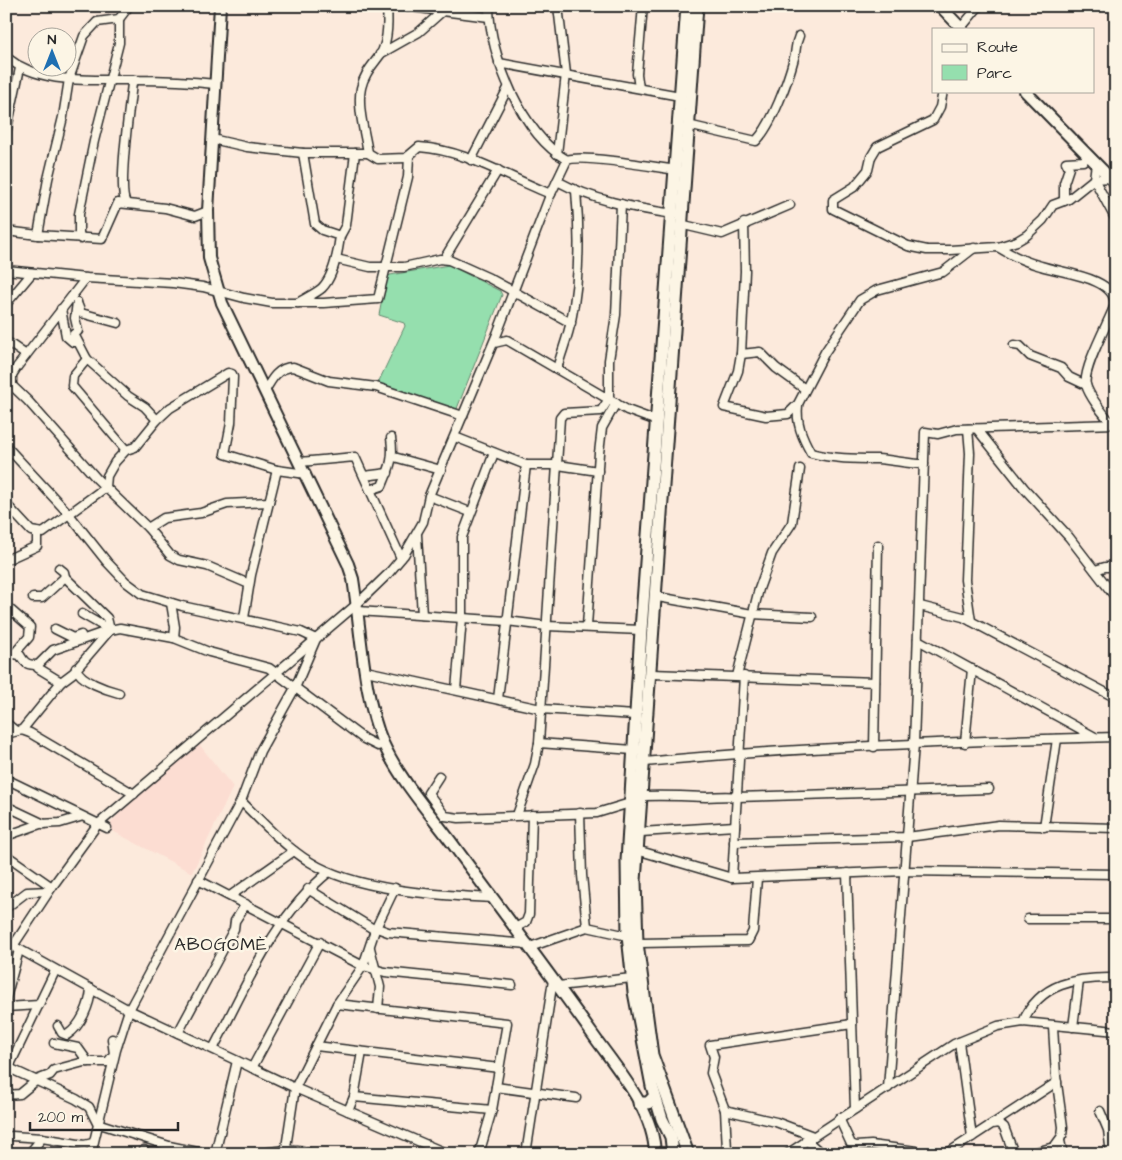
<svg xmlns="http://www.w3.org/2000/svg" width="1122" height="1160" viewBox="0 0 1122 1160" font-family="'Architects Daughter',sans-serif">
	<rect width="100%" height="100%" fill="#fceadc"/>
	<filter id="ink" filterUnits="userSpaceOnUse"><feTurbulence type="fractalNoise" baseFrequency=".02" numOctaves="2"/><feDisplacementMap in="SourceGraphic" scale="10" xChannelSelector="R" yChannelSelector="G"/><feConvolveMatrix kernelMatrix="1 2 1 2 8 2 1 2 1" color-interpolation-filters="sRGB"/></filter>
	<g filter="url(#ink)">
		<path fill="#fcddd2" d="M199,744l34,43 -41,86 -85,-45 20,-24z"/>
		<path fill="#95dfae" stroke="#60856c" d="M449,265l51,26 2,4 -46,116 -78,-28 27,-57 -1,-3 -25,-8 7,-36 4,-4z"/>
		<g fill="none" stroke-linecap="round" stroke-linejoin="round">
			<g stroke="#2b2b2b" stroke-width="11">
				<g id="minor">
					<path d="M403,6l86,11"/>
					<path d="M489,6c0,50 34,129 78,154"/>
					<path d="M960,29l19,-23"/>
					<path d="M380,54l39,-22 26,-23"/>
					<path d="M6,57c36,29 86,22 129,23 27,0 54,1 80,4"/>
					<path d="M499,63l181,33"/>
					<path d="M639,88l-2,-14 6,-68"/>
					<path d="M943,91l-3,16 -7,13 -56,27 -6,10 -3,13 -14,17 -21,13v9l75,37 19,4h23l48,-3 19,-6 10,-6 16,-15 10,-15 16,-6 25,-20 16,-1"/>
					<path d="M692,126l64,15c16,-16 32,-60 38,-83 3,-8 0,-11 5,-22"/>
					<path d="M6,133l14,-65"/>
					<path d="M212,139l35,8 56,6h65l10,6 28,-1 13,-11c47,3 90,31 132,47"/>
					<path d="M368,153c-3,-20 -11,-45 -7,-65 3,-14 11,-22 19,-33 8,-12 8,-35 7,-49"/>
					<path d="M557,154l9,-80 -8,-68"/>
					<path d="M471,160l37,-72"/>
					<path d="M1096,163l-2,16 22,41"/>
					<path d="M557,181c35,19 77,27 116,33"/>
					<path d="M1064,201v-18l5,-15 -3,-6 17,-1 6,-5"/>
					<path d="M126,203c-9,-14 4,-98 6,-120l3,-3"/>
					<path d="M681,222l3,3 38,9 68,-29"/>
					<path d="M744,223l1,48 -4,83 -3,17 -14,36 42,9 22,-2 10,-10 27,-52 35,-52 17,-10 66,-18 31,-24"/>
					<path d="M6,231l32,4 10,-56 15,-62 6,-38 15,-43 13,-14 22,-3 10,-13"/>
					<path d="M38,235l64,4 16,-36 47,5 30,8 13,-5"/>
					<path d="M340,236l6,-11 9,-72"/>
					<path d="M81,239l-2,-6v-19l15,-73 25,-98v-24"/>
					<path d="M998,247c13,8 27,15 43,19 20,7 75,11 74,39 -6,16 -33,65 -29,80 4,13 17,28 26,39"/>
					<path d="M336,259l34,8h34l36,-8 9,1 40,18 82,45"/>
					<path d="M444,259l54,-89"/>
					<path d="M6,270l80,8 87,5 30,4 41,11 28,5h52l54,-4 30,-122 1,-21"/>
					<path d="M77,302l-2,16 3,13 -4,3 13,25 -14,17 -1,10 54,64"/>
					<path d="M77,303l4,10 37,10"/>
					<path d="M298,303c7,-5 17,-9 24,-15 12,-12 16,-36 18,-52l-18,-6 -7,-6 -12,-71"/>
					<path d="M6,304l26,-31"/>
					<path d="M61,309l5,27 7,6h4"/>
					<path d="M6,341l20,14"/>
					<path d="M494,343l13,-3 120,70 30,11"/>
					<path d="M1014,345l6,1 10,10 31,12 8,9 17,8"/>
					<path d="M741,354l19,-2 16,16 29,21"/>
					<path d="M87,359l41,37 17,11 12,13"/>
					<path d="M557,369c4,-16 11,-32 14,-48 9,-43 9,-87 5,-130"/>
					<path d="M6,380l22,21 69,78 51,49 22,27 9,5 28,6 42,18"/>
					<path d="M6,391l6,-5v-11l5,-8 69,-89"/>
					<path d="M265,391c6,-11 13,-24 28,-24l36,14 47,6 87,29"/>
					<path d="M798,405c-2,18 4,32 13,48 23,6 43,6 66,6 16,1 31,5 47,5"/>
					<path d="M968,429l2,24 -5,127 6,41"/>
					<path d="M977,429l47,59 45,49 47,61"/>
					<path d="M455,437l71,28h32l40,6"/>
					<path d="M6,446l62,67 39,49 19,20 16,12 40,12 119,26 15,7 -21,49 -35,63 -19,50 -112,209 -13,40 -25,104"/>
					<path d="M394,457l47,13"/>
					<path d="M300,462l55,-5 46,101"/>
					<path d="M364,476l24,-3"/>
					<path d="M370,490l12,-4c8,-19 12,-27 9,-48"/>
					<path d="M429,496l41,16"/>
					<path d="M6,504l25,27 12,2 63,-46 1,-11 8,-14 11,-12 9,-3 22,-27 13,-12 58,-35 4,1 1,3 -2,46 -6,31 52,16 29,4"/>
					<path d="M148,528l16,-10 37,-5 26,-9 42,-2"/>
					<path d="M417,535l5,80"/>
					<path d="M6,560l31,-14v-13"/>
					<path d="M59,568l5,4 1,5"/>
					<path d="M1095,570l10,-3h11"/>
					<path d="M658,597l94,17 60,3"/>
					<path d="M33,598h9l23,-21 42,41 3,12 -28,-16"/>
					<path d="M171,603l4,24 -1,11"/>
					<path d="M6,606l24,21 -1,10 -15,17 6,1c5,9 8,10 18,10"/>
					<path d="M920,606l43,11 153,81"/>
					<path d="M358,611l149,10 40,5 94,4"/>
					<path d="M244,618l7,-43 26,-105"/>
					<path d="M587,626l12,-173 3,-25 14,-25"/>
					<path d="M55,629l18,9 8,-3"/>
					<path d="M918,640l177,97"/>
					<path d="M38,665l15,-15 57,-20 10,-2 54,10 35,14 60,16 95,71 14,7 6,-3"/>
					<path d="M76,668c4,13 31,22 43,25"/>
					<path d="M366,671l175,38 94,6"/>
					<path d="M652,674l223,8"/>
					<path d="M737,676l22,-87 13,-36 20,-30 8,-54"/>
					<path d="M61,682l12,-9 37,-43"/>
					<path d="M456,690l6,-72v-81l32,-84"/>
					<path d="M498,699l28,-234"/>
					<path d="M6,723l10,8"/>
					<path d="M22,730l39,-48 -23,-14v-3"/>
					<path d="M6,734l16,-4 8,3 104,61"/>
					<path d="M539,743l94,7"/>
					<path d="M965,743l7,-74"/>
					<path d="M874,747l4,-202"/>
					<path d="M645,762c156,-15 314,-21 471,-25"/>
					<path d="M439,776l-11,17 17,23 14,2 138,-5 33,-10"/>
					<path d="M6,779l101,49"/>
					<path d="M643,796c21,-1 42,0 63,1 11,0 20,-2 31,0l252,-8"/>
					<path d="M241,801c21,21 43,45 69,61 46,29 128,33 182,36"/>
					<path d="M6,806l38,18"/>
					<path d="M580,813l2,62 5,52"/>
					<path d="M517,815l18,-51 4,-21 21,-325 4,-5 37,-2 8,-12v-39l7,-45 5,-111"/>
					<path d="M1044,827l13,-88"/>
					<path d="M641,832l94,-6"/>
					<path d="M6,836l34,-12 20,-1 20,-6"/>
					<path d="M734,842l173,-5 92,-12 117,3"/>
					<path d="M640,851l92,27 173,-7 211,3"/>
					<path d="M6,855l46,32"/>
					<path d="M847,873l8,236"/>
					<path d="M732,878l12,-202"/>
					<path d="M198,880l165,86 22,6 127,13"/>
					<path d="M308,889l67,41"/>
					<path d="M230,896l64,-45"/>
					<path d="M6,908l21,-16 22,-1"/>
					<path d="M1028,919h88"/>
					<path d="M377,928l11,4 140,12"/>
					<path d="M515,928l11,-6 3,-8 3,-99"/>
					<path d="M6,942l123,68 166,78 153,66"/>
					<path d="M640,943l108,-2 5,-10 4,-53"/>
					<path d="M13,946l39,-59 45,-62 260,-221 31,-30 16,-19 19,-33 6,-26 68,-162 52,-136 18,-38c14,-6 89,7 109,10"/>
					<path d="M530,947l57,-20 41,9"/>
					<path d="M370,948l10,39 -2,22"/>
					<path d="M558,986l74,-8"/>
					<path d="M6,998l13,-48"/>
					<path d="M337,1004l170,19 -15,87 -13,44"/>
					<path d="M6,1007l33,-2"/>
					<path d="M1023,1022c16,-39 54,-45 93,-44"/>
					<path d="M58,1026l4,7 5,2c14,-9 23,-30 24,-46"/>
					<path d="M1073,1027l6,-46"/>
					<path d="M178,1033l56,-104 1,-8 11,-17"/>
					<path d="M959,1042l13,95"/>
					<path d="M54,1043l24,5 10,14"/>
					<path d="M316,1046l183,22"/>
					<path d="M213,1049c33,-62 60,-132 116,-177"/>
					<path d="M9,1068l67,31 13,8 8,16 72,23 38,8"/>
					<path d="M252,1068l68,-126"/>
					<path d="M6,1073l49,-102"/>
					<path d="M496,1087l80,11"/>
					<path d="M888,1088l26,-344 11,-312 13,2 19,-5 159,-5"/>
					<path d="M6,1095l14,-1 17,-14 13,-5 4,-5 30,-8h24l6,-8 -2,-15"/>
					<path d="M354,1097l138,13"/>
					<path d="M725,1110l51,12 37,14"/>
					<path d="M348,1111l6,-14 8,-45"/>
					<path d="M1100,1111l8,19 3,24"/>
					<path d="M839,1118l12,26 5,2 15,-1 45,6 5,3"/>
					<path d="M994,1123l63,-41"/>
					<path d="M12,1136l30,2"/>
					<path d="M806,1140l16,14"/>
					<path d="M1060,1141l3,13"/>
					<path d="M727,1150l-2,-40 -14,-37 3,-16 -4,-12 142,-21"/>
					<path d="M29,1154l13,-16 42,7 9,-2"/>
					<path d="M144,1154v-4"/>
					<path d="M215,1154l22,-93"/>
					<path d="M253,1154c17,-1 42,-9 58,0"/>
					<path d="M285,1154l10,-66 42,-84 26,-38 12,-36 20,-42"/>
					<path d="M526,1154l27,-174"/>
					<path d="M787,1154l167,-110 44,-18 25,-4 93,9"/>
					<path d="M946,1154l46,-30 7,-1 5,4 10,27"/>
					<path d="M1028,1154l26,-7 8,-11 1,-9 -7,-51 -3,-49"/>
				</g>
			</g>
			<g stroke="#2b2b2b" stroke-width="14">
				<g id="major">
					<path d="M220,6l-12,205 1,47 13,45 126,261 5,15c8,50 10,118 30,164 17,37 45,68 69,100 47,64 95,127 141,192 24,34 61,75 62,119"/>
					<path d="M940,6l22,23"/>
					<path d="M1025,91l91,93"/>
				</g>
			</g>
			<g stroke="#2b2b2b" stroke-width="15">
				<g id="highway">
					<path d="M639,1103h9l6,-6"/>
					<path d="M673,1154l-2,-17 -9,-18 -10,-33 -18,-94 -6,-56 -1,-75 14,-231 46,-624"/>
					<path d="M688,1154l-36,-99 -15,-112 -2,-62 62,-875"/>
				</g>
			</g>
			<use href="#minor" stroke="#fcf5e5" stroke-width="8"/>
			<use href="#major" stroke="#fcf5e5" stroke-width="10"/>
			<use href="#highway" stroke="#fcf5e5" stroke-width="11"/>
		</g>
	</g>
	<g text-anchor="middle" stroke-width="5" stroke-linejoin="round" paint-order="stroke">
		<g font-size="18" letter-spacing="1" fill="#2b2b2b" stroke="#fcf5e5">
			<text x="221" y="950">ABOGOMÈ</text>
		</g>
	</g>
	<rect width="1122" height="1160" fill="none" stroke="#fcf5e5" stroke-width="25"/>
	<rect x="12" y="12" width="1097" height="1135" fill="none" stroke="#2b2b2b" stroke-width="2" filter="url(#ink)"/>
	<rect x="932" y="28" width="162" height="65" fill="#fcf5e5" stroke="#a8a49b"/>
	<rect x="942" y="44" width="25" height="8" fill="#fcf5e5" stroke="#a8a49b"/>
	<text x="977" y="52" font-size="15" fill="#2b2b2b">Route</text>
	<rect x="942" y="65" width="25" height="15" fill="#95dfae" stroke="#a8a49b"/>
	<text x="977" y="78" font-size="15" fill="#2b2b2b">Parc</text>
	<g transform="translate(52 52)"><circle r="24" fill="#fcf5e5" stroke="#a8a49b"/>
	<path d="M0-4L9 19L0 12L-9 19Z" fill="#1f6fb2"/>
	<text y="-8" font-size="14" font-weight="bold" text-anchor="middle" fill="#2b2b2b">N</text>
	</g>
	<path d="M30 1122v8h148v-8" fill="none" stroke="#2b2b2b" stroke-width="2.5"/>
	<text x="38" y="1122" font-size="15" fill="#2b2b2b" stroke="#fcf5e5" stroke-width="4" paint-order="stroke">200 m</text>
</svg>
